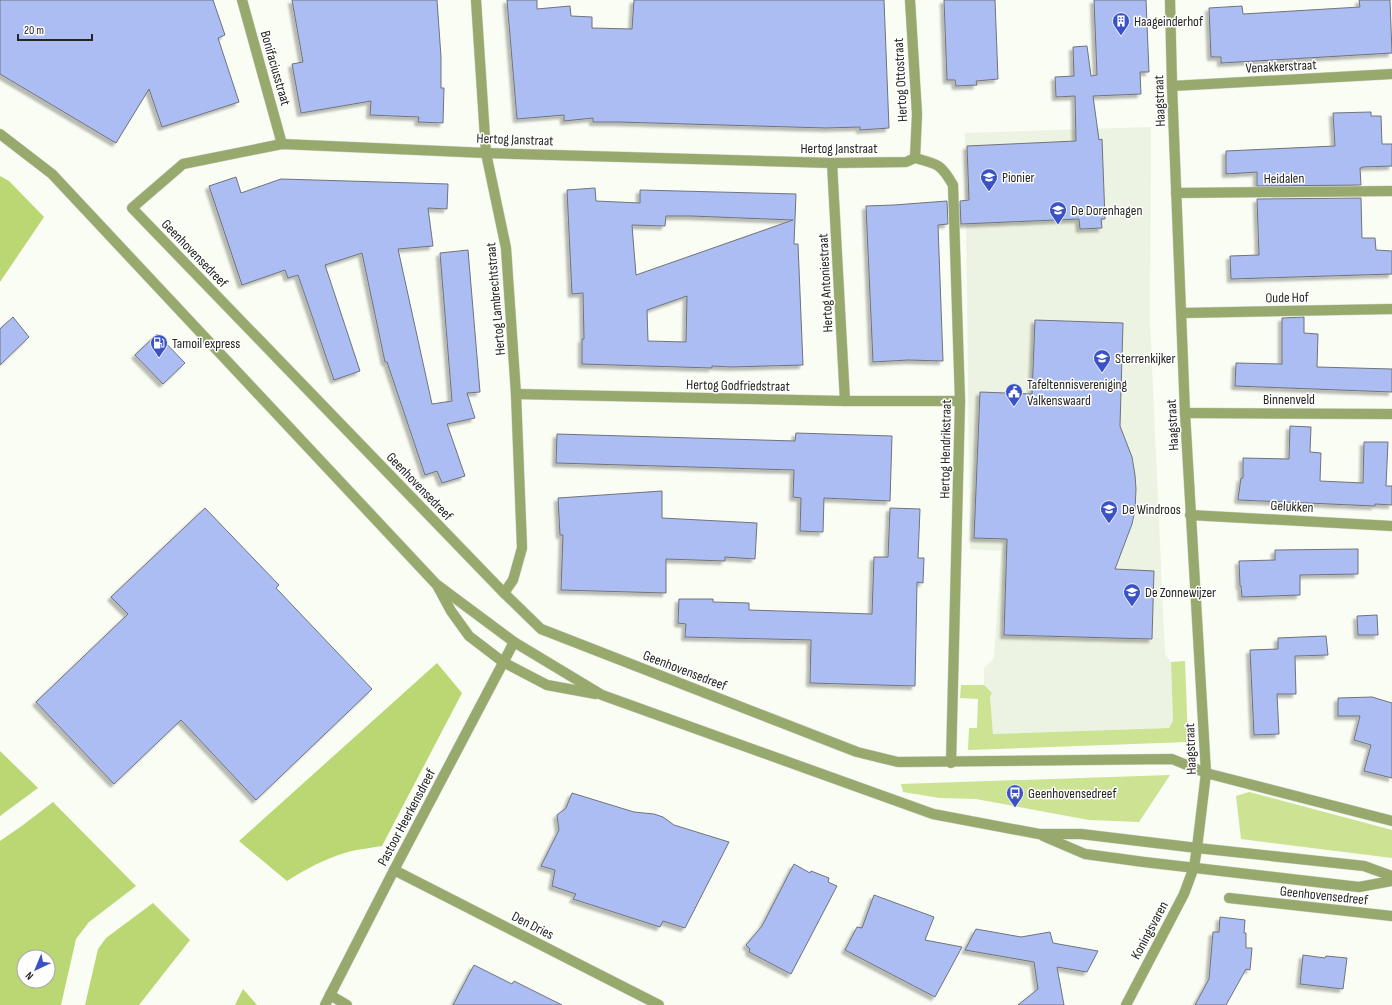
<svg xmlns="http://www.w3.org/2000/svg" width="1392" height="1005" viewBox="0 0 1392 1005" font-family="'Sofia Sans Condensed',sans-serif">
	<defs>
		<filter id="shadow"><feDropShadow dx="-3.5" dy="3.5" stdDeviation="1" flood-color="#0004"/></filter>
	</defs>
	<rect width="100%" height="100%" fill="#f9fdf3"/>
	<path fill="#edf3e2" d="M1151,127l-1,195 15,332 6,8 2,59 -3,7 -177,6 -3,-37 2,-4 -8,-8v-17l10,-10 7,-107 -31,-2 -5,-416z"/>
	<g fill="#cbe392">
		<path d="M1185,661l3,81 -220,8 1,-22h8l1,-29 -18,-1 1,-13h23l8,8 -2,4 3,37 176,-6 4,-7 -2,-59z"/>
		<path d="M1170,775l-31,47 -50,-2 -113,-21 -36,-1 -37,-6 -2,-8z"/>
		<path d="M1249,792l143,38v28l-151,-19 -5,-43z"/>
	</g>
	<g fill="#bbd774" fill-rule="evenodd">
		<path d="M0,176l9,5 35,36 -44,65z"/>
		<path d="M437,663l25,30 -80,153c-11,2 -23,3 -34,6 -22,6 -42,17 -61,29l-48,-40z"/>
		<path d="M0,751l38,37 -38,28z"/>
		<path d="M53,802l83,84 -47,36 -13,17 -15,66h-61v-164l23,-16zM24,957h24v24h-24z"/>
		<path d="M153,903l37,37 -51,65h-54l13,-56 8,-11z"/>
		<path d="M243,989l14,16h-22z"/>
	</g>
	<g fill="#abbdf2" stroke="#70737b" fill-rule="evenodd" filter="url(#shadow)">
		<path d="M0,0h213l12,35 -7,3 21,64 -77,25 -13,-38 -33,54 -116,-69z"/>
		<path d="M292,0h145l4,57v31h3l-1,35 -25,-1 1,-5 -49,-2 1,-14 -70,12 -9,-49 11,-2z"/>
		<path d="M507,0h30v9l33,-3 1,10 21,1v11l40,1 2,-29h250l5,128 -29,2v-3l-34,1 -208,-6h-25v-4l-29,3v-6l-47,4z"/>
		<path d="M944,0h51l3,79 -22,2 1,4 -21,1 -1,-6h-8z"/>
		<path d="M1094,0h52l3,72h-9l1,22 -48,2 6,44 3,-1 3,80h-4l1,9 -22,1 -1,-10 -118,5 -1,-23 9,-1 -2,-54 109,-5 -1,-45 -19,1 -1,-20 19,-1 -1,-29 14,-1 4,30 6,-1z"/>
		<path d="M1359,0h31l2,53 -171,10v-6h-10l-2,-49 33,-2 1,8 117,-7z"/>
		<path d="M1371,112v4h10l1,28h10v22l-30,1v1h-2l1,17 -104,1v-14l-31,2v-23l109,-5 -2,-33z"/>
		<path d="M236,177l5,16 40,-14 167,5 -1,25 -19,-1 5,38 -35,3 34,155 20,-3 -12,-148 28,-3 12,142 -13,1 8,25 -28,6 18,52 -23,7 -5,-12 -12,4 -38,-113h-2l-23,-109 -37,12 35,106 -26,9 -36,-105 -10,3 -3,-8 -43,15 -33,-99z"/>
		<path d="M595,188l1,13 44,2v-13l156,4 -2,50h4l5,121 -72,2 -19,-1v2l-130,-4v-25h2l-1,-46 -11,1 -5,-104zM666,216h25l102,4 -157,55 -4,-50 33,1zM687,296l-1,46 -38,-1 -1,-31z"/>
		<path d="M1361,198l1,40h13l1,12 16,1v23l-161,5 -1,-23 29,-1 -2,-56z"/>
		<path d="M947,201l1,23 -10,1 5,136 -35,-1 -35,2 -7,-156 28,-1z"/>
		<path d="M13,317l16,20 -29,28v-36z"/>
		<path d="M1304,317v16l14,1 -1,33 75,2v23l-157,-6 1,-23 46,1v-46z"/>
		<path d="M1035,320l88,3 -3,103 12,31 3,18 1,14 -1,21 -3,14 -17,45 39,2 -2,68 -148,-4 3,-96 -33,-1 6,-146 52,2z"/>
		<path d="M157,334l28,29 -22,21 -28,-29z"/>
		<path d="M1290,426l21,1 -1,25 11,1 -1,28 43,2 1,-41h24l-2,44h6v19l-17,-1v2l-136,-6 -1,-1 3,-21h2v-20l46,1z"/>
		<path d="M796,433l96,3 -2,65 -66,-3 -1,34 -23,-1 1,-33 -8,-1 1,-27 -238,-7 1,-29 238,7z"/>
		<path d="M662,491v27l95,5 -2,36 -30,-2v4l-59,-2v34l-105,-3 2,-55h-3l-2,-37z"/>
		<path d="M205,508l74,77 -3,3 96,101 -116,111 -75,-80 -67,64 -78,-82 92,-88 -17,-17z"/>
		<path d="M890,508l30,1 -2,49h6l-1,25 -6,-1 -2,104 -105,-3 1,-43 -126,-3 1,-13 -8,-1 1,-24h34v3l36,1v7l123,4 2,-57h14z"/>
		<path d="M1358,549v25l-58,1v20l-58,2 -1,-11h-1l-1,-25 36,-1v-10z"/>
		<path d="M1377,615l1,20h-20l-1,-19z"/>
		<path d="M1326,636l2,19 -33,1 1,38h-19l2,40 -25,1 -4,-85 28,-1v-11z"/>
		<path d="M1372,697l20,6v75l-28,-7 7,-26 -17,-5 6,-24h-22v-18z"/>
		<path d="M572,793l62,19 20,2 9,3 11,8 55,17 -44,86 -22,-7 -3,6 -87,-28 3,-5 -24,-8 3,-16 -14,-4 18,-36 -2,-15 9,-7z"/>
		<path d="M794,864l16,9 1,-2 18,7 -1,4 9,4 -46,88 -42,-22 1,-3 -4,-4 16,-19z"/>
		<path d="M874,895l60,22 -9,23 37,7 -27,50 -90,-47 12,-23 5,1z"/>
		<path d="M1220,917l25,3 -1,13h2v15h6l-2,22 -4,-1 -20,36h-31l14,-26 4,-47h6z"/>
		<path d="M976,929l45,8 29,-5 3,11 45,8 -11,21 -30,-5 7,38h-46l20,-16 -4,-27 -69,-12z"/>
		<path d="M1303,955l22,3 1,-2 21,2 -4,31 -43,-5z"/>
		<path d="M474,965l38,19 2,-3 48,24h-109z"/>
	</g>
	<g fill="none" stroke-linecap="round" stroke-linejoin="round">
		<g stroke="#d3d6ce" stroke-width="11">
			<g id="minor">
				<path d="M242,0l40,144"/>
				<path d="M476,0l10,153 20,95 10,146 6,154 -9,32 -9,13"/>
				<path d="M910,0l7,114 -2,44"/>
				<path d="M1172,86l220,-12"/>
				<path d="M0,134l52,40 384,410 78,58 88,53 331,119 106,20h42l116,14 167,18 28,10"/>
				<path d="M915,158l-9,4 -74,1 -346,-10 -204,-9 -99,20 -51,44 372,385 37,36 316,123 41,10 274,-3 34,14 186,48"/>
				<path d="M915,158c23,6 26,6 38,27l7,216 -9,362"/>
				<path d="M832,163l13,238"/>
				<path d="M1176,193l216,-2"/>
				<path d="M1182,313l210,-4"/>
				<path d="M516,394l329,7h115"/>
				<path d="M1185,413l207,1"/>
				<path d="M1190,515l202,11"/>
				<path d="M438,587l13,24 18,25 34,26 44,23 49,9"/>
				<path d="M1043,836l42,18 59,8 215,25 33,-6"/>
				<path d="M394,870l265,135"/>
				<path d="M1229,898l163,18"/>
				<path d="M330,995l17,10"/>
				<path d="M325,1005l69,-135 120,-228"/>
				<path d="M1126,1005l58,-111 10,-27 3,-19 9,-75 -21,-360 -13,-327 -2,-86"/>
			</g>
		</g>
		<use href="#minor" stroke="#97a96d" stroke-width="10"/>
	</g>
	<defs>
		<g id="building-pin" transform="scale(0.9)"><path d="M0 17L-7.5 6A9.5 9.5 0 1 1 7.5 6Z" fill="#3a52c4" stroke="#fff"/><path d="M-4-6H4V6H1V3H-1V6H-4ZM-2.5-4.3h1.7v1.8h-1.7ZM.8-4.3h1.7v1.8H.8ZM-2.5-1h1.7V.8h-1.7ZM.8-1h1.7V.8H.8Z" fill="#fff"/></g>
		<g id="school-pin" transform="scale(0.9)"><path d="M0 17L-7.5 6A9.5 9.5 0 1 1 7.5 6Z" fill="#3a52c4" stroke="#fff"/><path d="M0-5L7-2L0 1L-7-2ZM-4 1L0 2.5L4 1V4Q0 6-4 4Z" fill="#fff"/></g>
		<g id="fuel-pin" transform="scale(0.9)"><path d="M0 17L-7.5 6A9.5 9.5 0 1 1 7.5 6Z" fill="#3a52c4" stroke="#fff"/><path d="M-5.5-6h7V0h2V4h1.3V-2.5L3-4.5l.8-.8L6-3V5H2.5V1h-1V6h-7ZM-4.2-4.7v3.2H.2V-4.7Z" fill="#fff"/></g>
		<g id="civic-pin" transform="scale(0.9)"><path d="M0 17L-7.5 6A9.5 9.5 0 1 1 7.5 6Z" fill="#3a52c4" stroke="#fff"/><path d="M-.6-6.5H3V-4.5H.6V-3L4-1V1h2V6H-6V1h2V-1L-.6-3ZM-1.2 2.5V6h2.4V2.5Z" fill="#fff"/></g>
		<g id="bus-pin" transform="scale(0.9)"><path d="M0 17L-7.5 6A9.5 9.5 0 1 1 7.5 6Z" fill="#3a52c4" stroke="#fff"/><path d="M-5-6H5V4H4V6H2V4H-2V6H-4V4H-5ZM-3.5-4V0h7V-4ZM-3.5 1.2v1.5H-2V1.2ZM2 1.2v1.5H3.5V1.2Z" fill="#fff"/></g>
	</defs>
	<g fill-rule="evenodd">
		<use href="#building-pin" x="1121" y="21"/>
		<use href="#school-pin" x="989" y="177"/>
		<use href="#school-pin" x="1058" y="210"/>
		<use href="#fuel-pin" x="159" y="343"/>
		<use href="#school-pin" x="1102" y="358"/>
		<use href="#civic-pin" x="1014" y="392"/>
		<use href="#school-pin" x="1109" y="509"/>
		<use href="#school-pin" x="1132" y="592"/>
		<use href="#bus-pin" x="1015" y="793"/>
	</g>
	<g text-anchor="middle" stroke-width="3" stroke-linejoin="round" paint-order="stroke">
		<g font-size="14" fill="#252623" stroke="#fff" text-anchor="start">
			<text x="1134" y="26">Haageinderhof</text>
			<text x="1002" y="182">Pionier</text>
			<text x="1071" y="215">De Dorenhagen</text>
			<text x="172" y="348">Tamoil express</text>
			<text x="1115" y="363">Sterrenkijker</text>
			<text x="1027" y="389">Tafeltennisvereniging<tspan x="1027" dy="16">Valkenswaard</tspan></text>
			<text x="1122" y="514">De Windroos</text>
			<text x="1145" y="597">De Zonnewijzer</text>
			<text x="1028" y="798">Geenhovensedreef</text>
		</g>
		<g font-size="14" fill="#252623" stroke="#fff">
			<text transform="translate(1281 66) rotate(-3)" y="5">Venakkerstraat</text>
			<text transform="translate(276 68) rotate(74)" y="5">Bonifaciusstraat</text>
			<text transform="translate(900 80) rotate(-93)" y="5">Hertog Ottostraat</text>
			<text transform="translate(1159 101) rotate(-92)" y="5">Haagstraat</text>
			<text transform="translate(515 139) rotate(2)" y="5">Hertog Janstraat</text>
			<text x="839" y="153">Hertog Janstraat</text>
			<text transform="translate(1284 178) rotate(-1)" y="5">Heidalen</text>
			<text transform="translate(195 253) rotate(46)" y="5">Geenhovensedreef</text>
			<text transform="translate(825 283) rotate(-93)" y="5">Hertog Antoniestraat</text>
			<text transform="translate(1287 297) rotate(-1)" y="5">Oude Hof</text>
			<text transform="translate(495 299) rotate(-95)" y="5">Hertog Lambrechtstraat</text>
			<text transform="translate(738 385) rotate(1)" y="5">Hertog Godfriedstraat</text>
			<text x="1289" y="404">Binnenveld</text>
			<text transform="translate(1172 425) rotate(-93)" y="5">Haagstraat</text>
			<text transform="translate(945 449) rotate(-89)" y="5">Hertog Hendrikstraat</text>
			<text transform="translate(420 486) rotate(46)" y="5">Geenhovensedreef</text>
			<text transform="translate(1292 506) rotate(3)" y="5">Gelukken</text>
			<text transform="translate(685 670) rotate(21)" y="5">Geenhovensedreef</text>
			<text transform="translate(1190 749) rotate(-92)" y="5">Haagstraat</text>
			<text transform="translate(406 817) rotate(-62)" y="5">Pastoor Heerkensdreef</text>
			<text transform="translate(1324 895) rotate(6)" y="5">Geenhovensedreef</text>
			<text transform="translate(533 925) rotate(27)" y="5">Den Dries</text>
			<text transform="translate(1149 930) rotate(-62)" y="5">Koningsvaren</text>
		</g>
	</g>
	<g transform="translate(36 969) rotate(224)"><circle r="19" fill="#ffffff" stroke="#a8a8a7"/>
	<path d="M0-3L7 15L0 10L-7 15Z" fill="#3a52c4"/>
	<text y="-6" font-size="11" font-weight="bold" text-anchor="middle" fill="#252623">N</text>
	</g>
	<path d="M18 34v6h74v-6" fill="none" stroke="#252623" stroke-width="2"/>
	<text x="24" y="34" font-size="12" fill="#252623" stroke="#ffffff" stroke-width="3" paint-order="stroke">20 m</text>
</svg>
